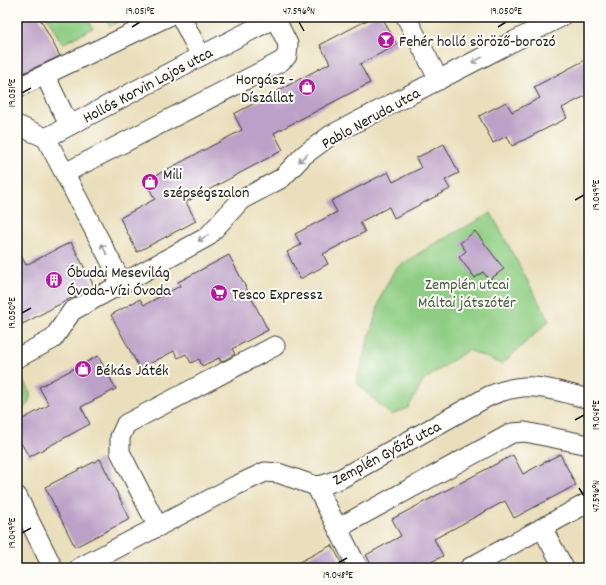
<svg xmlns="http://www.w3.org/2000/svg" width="606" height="585" viewBox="0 0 606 585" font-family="Dekko,sans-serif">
	<rect width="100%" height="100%" fill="#fdfcf7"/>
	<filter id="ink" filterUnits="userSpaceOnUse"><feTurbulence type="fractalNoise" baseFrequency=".025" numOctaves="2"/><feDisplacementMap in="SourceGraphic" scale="8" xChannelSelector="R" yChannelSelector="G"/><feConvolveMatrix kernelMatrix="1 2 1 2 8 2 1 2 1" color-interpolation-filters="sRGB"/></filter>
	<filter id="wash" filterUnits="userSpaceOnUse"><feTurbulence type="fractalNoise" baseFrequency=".012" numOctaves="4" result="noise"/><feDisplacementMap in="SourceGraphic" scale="16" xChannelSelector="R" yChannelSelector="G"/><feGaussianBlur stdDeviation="0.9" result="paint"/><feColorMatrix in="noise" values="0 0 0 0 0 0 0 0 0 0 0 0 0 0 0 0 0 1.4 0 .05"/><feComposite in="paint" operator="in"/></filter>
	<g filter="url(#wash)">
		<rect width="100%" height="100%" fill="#eadfbc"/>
		<g fill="#8ecd83" stroke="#557450">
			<path d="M47,17h40l6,11 -31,16z"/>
			<path d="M105,17h22l-17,9z"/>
			<path d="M491,213l58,108 -47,43 -34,-14 -44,30 -16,28 -17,7 -35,-33 26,-88 13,-25 37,-24z"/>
			<path d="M17,377c17,9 18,27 0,36z"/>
		</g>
		<g id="blocks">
			<g fill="#bba0c7">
				<path d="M17,17h22l21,39 -43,20z"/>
				<path d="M373,17h9l15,28 -37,19 10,19 -96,50 9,17 -97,52 10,19 -59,31 -17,-34 35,-19 -10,-18 97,-51 -8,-16 96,-51 -10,-18z"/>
				<path d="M589,58v36l-27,14 5,10 -55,28 -5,-10 -14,7 -14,-27 27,-14 6,10 28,-14 -6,-11z"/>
				<path d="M444,144l15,29 -14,7 5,9 -56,29 -5,-11 -29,15 5,10 -42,22 5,10 -28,15 -13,-27 14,-7 -6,-11 42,-22 -6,-11 57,-29 5,10 28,-14 -5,-10z"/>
				<path d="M475,231l29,38 -15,11 -6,-8 -8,6 -16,-21 7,-6 -6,-8z"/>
				<path d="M71,242l23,44 -77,41v-79l9,17z"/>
				<path d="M229,255l39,75 -36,19 3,5 -14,8 -2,-4 -17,8 -3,-7 -8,4 -5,-9 -8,4 -4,-7 -34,18 -29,-54 29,-16 4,6 36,-19 -2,-4z"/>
				<path d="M98,356l18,33 -35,18 9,17 -61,33 -12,-21v-14l32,-17 -10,-18z"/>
				<path d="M560,454l16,31 -62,33 -9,-17 -71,38 9,17 -24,12h-46l-7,-13 35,-19 -9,-17 121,-64 10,19z"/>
				<path d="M100,459l30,60 -55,28 -30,-60z"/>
				<path d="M332,545l12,23h-56z"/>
			</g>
		</g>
	</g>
	<g filter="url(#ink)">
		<use href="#blocks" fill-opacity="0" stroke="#3b3934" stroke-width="1"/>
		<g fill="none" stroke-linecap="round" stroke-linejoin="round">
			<g stroke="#3b3934" stroke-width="21">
				<g id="minor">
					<path d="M181,17l20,39"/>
					<path d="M406,17l33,63"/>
					<path d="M45,75l24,50"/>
					<path d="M17,88l150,-71"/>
					<path d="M17,125l29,13"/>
					<path d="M46,138l155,-82 76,-39"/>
					<path d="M46,138l76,145"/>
					<path d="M65,173l215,-111 7,-6 1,-12 -13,-26"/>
					<path d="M17,358l36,-19 19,-28 135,-74 34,-37 41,-22 22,-23 27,-20 230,-118"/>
					<path d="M316,486l42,82"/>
					<path d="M17,496l36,72"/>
					<path d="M158,527l-38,-75v-15l6,-13 149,-78"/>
					<path d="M338,528l174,-95 13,-1 64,13"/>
					<path d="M542,528l47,-26"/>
					<path d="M79,568l156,-82 30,-14 13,1 38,13 7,-1 17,-6 149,-83c40,-17 61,-7 100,3"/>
					<path d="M469,568l73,-40 22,40"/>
				</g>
			</g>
			<use href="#minor" stroke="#fff" stroke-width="19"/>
		</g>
		<defs><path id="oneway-shaft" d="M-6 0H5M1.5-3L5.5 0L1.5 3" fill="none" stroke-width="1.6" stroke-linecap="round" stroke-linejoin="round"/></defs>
		<g stroke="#999">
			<use href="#oneway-shaft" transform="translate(477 60) rotate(153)"/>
			<use href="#oneway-shaft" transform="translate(303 158) rotate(138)"/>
			<use href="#oneway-shaft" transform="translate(203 238) rotate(148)"/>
			<use href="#oneway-shaft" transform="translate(104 249) rotate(-118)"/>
		</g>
	</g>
	<path fill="none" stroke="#1c1c1c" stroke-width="1.5" d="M299,22l5,9M132,27l8,-5M498,27l8,-5M22,93l9,-5M575,200l9,-5M22,313l9,-5M575,420l9,-5M579,488l5,8M22,533l9,-5M338,563l9,-5"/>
	<defs>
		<g id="bar-disc" transform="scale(0.9)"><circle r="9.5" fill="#b5179e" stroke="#fdfcf7"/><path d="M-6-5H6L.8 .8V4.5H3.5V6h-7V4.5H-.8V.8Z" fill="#fff"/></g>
		<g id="shop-disc" transform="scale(0.9)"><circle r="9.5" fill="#b5179e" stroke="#fdfcf7"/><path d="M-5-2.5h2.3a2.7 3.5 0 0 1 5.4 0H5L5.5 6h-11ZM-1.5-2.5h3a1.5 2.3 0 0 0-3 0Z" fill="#fff"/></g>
		<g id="building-disc" transform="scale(0.9)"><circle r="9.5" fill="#b5179e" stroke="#fdfcf7"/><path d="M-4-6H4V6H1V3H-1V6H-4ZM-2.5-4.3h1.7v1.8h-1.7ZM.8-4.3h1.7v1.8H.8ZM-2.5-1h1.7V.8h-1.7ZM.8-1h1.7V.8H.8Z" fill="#fff"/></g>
		<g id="supermarket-disc" transform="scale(0.9)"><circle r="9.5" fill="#b5179e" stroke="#fdfcf7"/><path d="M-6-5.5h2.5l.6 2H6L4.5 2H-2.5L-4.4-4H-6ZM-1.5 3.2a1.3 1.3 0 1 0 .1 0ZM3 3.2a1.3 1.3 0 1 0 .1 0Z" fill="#fff"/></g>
	</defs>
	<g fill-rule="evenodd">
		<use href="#bar-disc" x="386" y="40"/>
		<use href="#shop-disc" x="307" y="87"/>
		<use href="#shop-disc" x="150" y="182"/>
		<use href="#building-disc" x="54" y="280"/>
		<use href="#supermarket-disc" x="219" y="293"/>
		<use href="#shop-disc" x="83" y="369"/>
	</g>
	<g text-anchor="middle" stroke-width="4" stroke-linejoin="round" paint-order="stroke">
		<g font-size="16" fill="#1c1c1c" stroke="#fdfcf7" text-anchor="start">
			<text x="399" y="46">Fehér holló söröző-borozó</text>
			<text x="294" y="84" text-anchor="end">Horgász -<tspan x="294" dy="18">Díszállat</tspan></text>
			<text x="163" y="179">Mili<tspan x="163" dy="18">szépségszalon</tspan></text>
			<text x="67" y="277">Óbudai Mesevilág<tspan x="67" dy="18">Óvoda-Vízi Óvoda</tspan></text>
			<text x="232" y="299">Tesco Expressz</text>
			<text x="96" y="375">Békás Játék</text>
		</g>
		<g font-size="16" fill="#1c1c1c" stroke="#fdfcf7">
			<text transform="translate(147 84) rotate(-28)" y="6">Hollós Korvin Lajos utca</text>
			<text transform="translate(370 117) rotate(-29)" y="6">Pablo Neruda utca</text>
			<text transform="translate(386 452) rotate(-28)" y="6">Zemplén Győző utca</text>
		</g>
		<g font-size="16" fill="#445a40" stroke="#fdfcf7">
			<text x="467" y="289">Zemplén utcai<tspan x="467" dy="18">Máltai játszótér</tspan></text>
		</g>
	</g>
	<rect width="606" height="585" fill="none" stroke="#fdfcf7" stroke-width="44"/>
	<rect x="22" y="22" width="562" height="541" fill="none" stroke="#1c1c1c" stroke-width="1.5"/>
	<g font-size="10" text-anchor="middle" fill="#1c1c1c">
		<text x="140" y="14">19.051°E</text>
		<text x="299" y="14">47.596°N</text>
		<text x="506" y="14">19.050°E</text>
		<text transform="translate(11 93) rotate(-90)" y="4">19.051°E</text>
		<text transform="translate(595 195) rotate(-90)" y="4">19.049°E</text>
		<text transform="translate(11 313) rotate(-90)" y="4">19.050°E</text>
		<text transform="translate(595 415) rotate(-90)" y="4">19.048°E</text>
		<text transform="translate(595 496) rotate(-90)" y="4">47.596°N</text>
		<text transform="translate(11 533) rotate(-90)" y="4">19.049°E</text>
		<text x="338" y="578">19.048°E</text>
	</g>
</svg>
